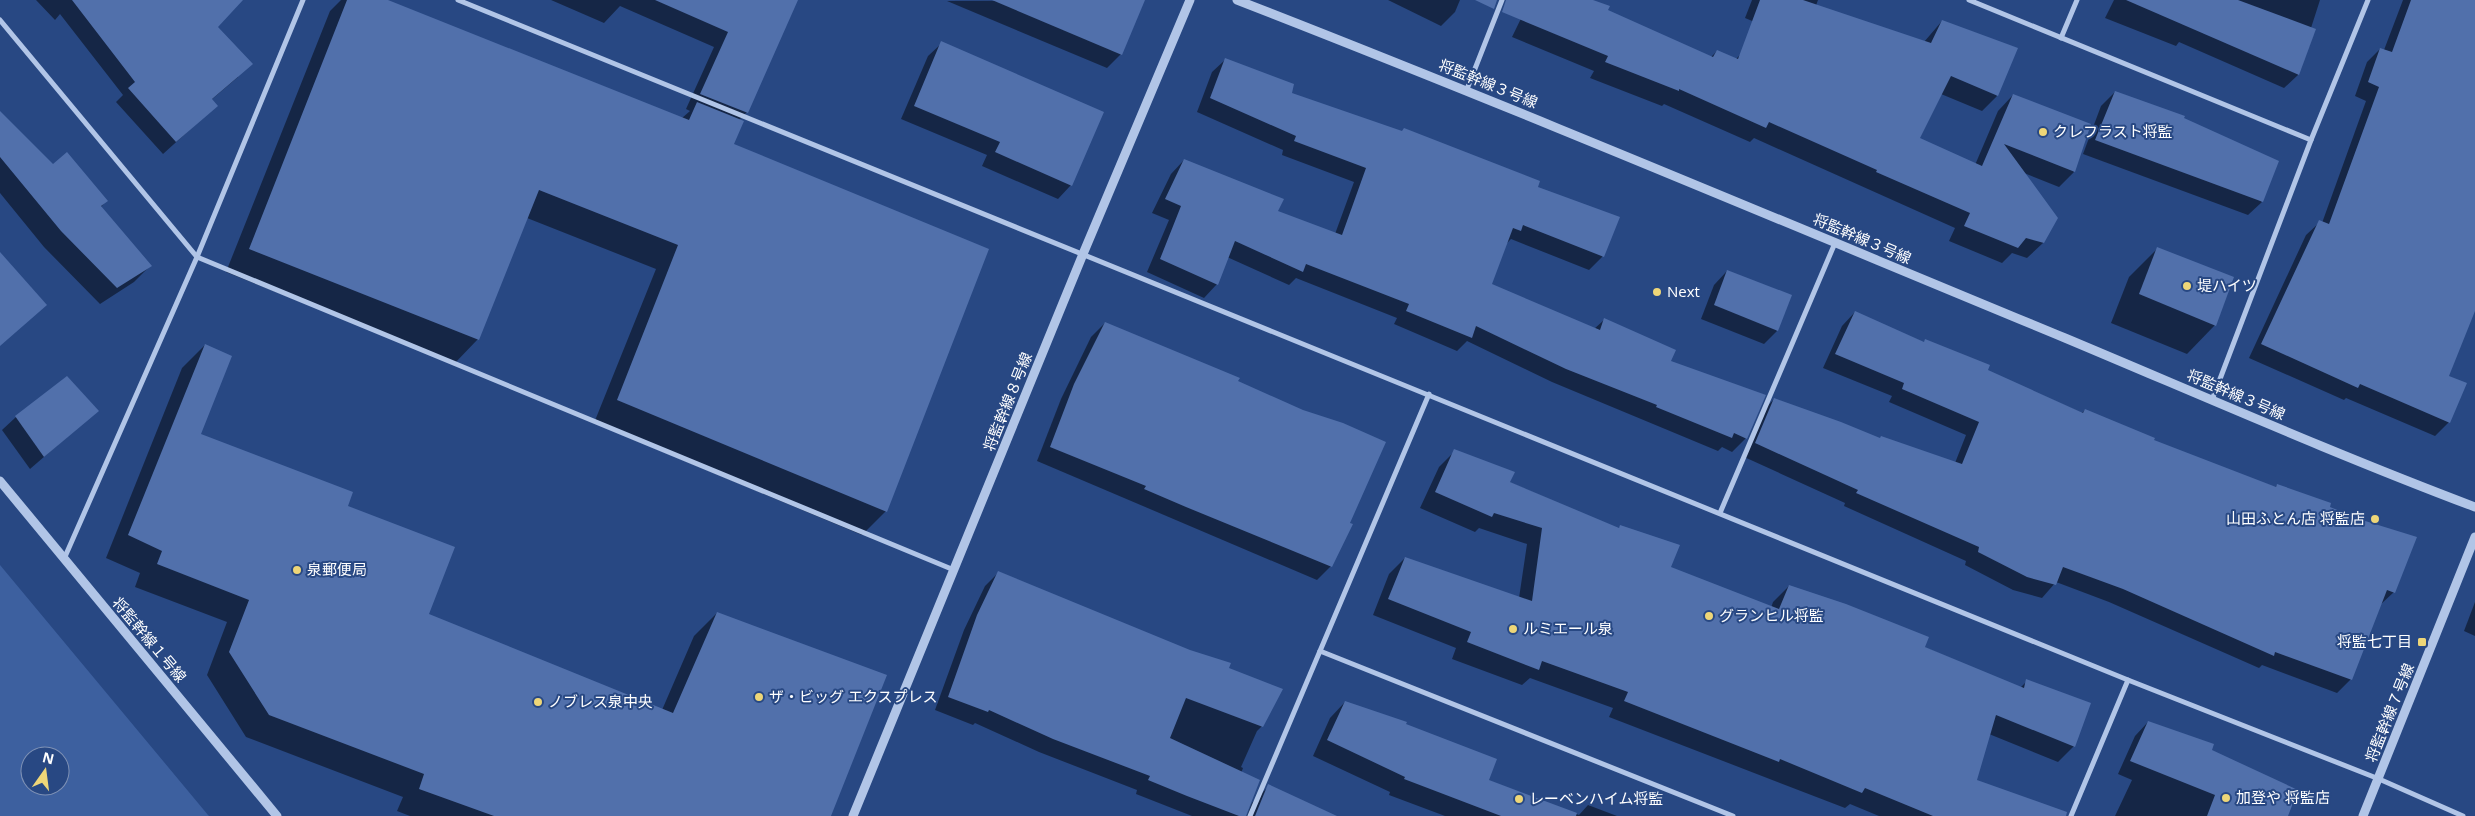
<svg xmlns="http://www.w3.org/2000/svg" width="2475" height="816" viewBox="0 0 2475 816" font-family="'Open Sans','Noto Sans JP',sans-serif">
	<rect width="100%" height="100%" fill="#284883"/>
	<path fill="#3d609f" fill-rule="evenodd" d="M0,565l208,250 1,1h-209zM30,756h30v30h-30z"/>
	<g fill="#0007">
		<path d="M36,0h205l-25,27 22,50 -27,23 5,6 -53,48 -47,-52 7,-7 -63,-81 -5,6z"/>
		<path d="M341,0h43l298,118 8,-7 -4,-2 28,-62 -94,-41 -16,17 -53,-23h246l-50,112 -8,8 -7,24 154,367 -24,24 -268,-112 62,-154 -129,-51 -49,121 -23,24 -229,-91 104,-261z"/>
		<path d="M1143,0l-22,54 -14,14 -160,-67z"/>
		<path d="M1388,0h72l-5,12 -14,14z"/>
		<path d="M1530,0h59l17,11 105,46 6,-6 19,8 4,-4 184,-13 18,-21 55,75 -15,15 -41,-17 -23,45 57,26 23,-54 15,-16 61,77 -15,15 -35,-14 33,45 -14,25 -16,15 -15,-5 -10,10 -53,-22 6,-13 -201,-90 -4,4 -86,-38 -2,2 -72,-28 4,-7 -82,-34z"/>
		<path d="M1752,0h66l-9,25 -14,14 -50,-21z"/>
		<path d="M2114,0h206l-9,28 4,2 -17,45 -14,13 -105,-46 -3,4 -71,-28z"/>
		<path d="M2403,0h72v308l-27,69 17,6 -16,39 -14,14 -89,-38 -2,2 -95,-42 57,-123 14,-13 2,1 44,-122 -11,-5 12,-34 13,-13 4,1z"/>
		<path d="M942,43l129,142 -13,14 -76,-33 5,-11 -86,-36 27,-63z"/>
		<path d="M1226,59l64,35 328,124 -16,39 -13,13 -78,-31 -5,5 -16,41 104,44 10,-9 65,42 95,33 -18,43 -14,14 -10,-5 -4,4 -166,-69 -85,-41 -10,10 -63,-27 3,-6 -101,-40 -7,7 -62,-28 -10,27 -13,14 -57,-26 22,-52 -17,-7 19,-39 13,-14 92,52 59,22 19,-52 -72,-27 1,-5 -86,-38 15,-40z"/>
		<path d="M2115,92l147,110 -14,13 -165,-61 18,-48z"/>
		<path d="M0,113l53,53 53,35 -5,6 49,59 -16,16 -34,22 -56,-57 -44,-54z"/>
		<path d="M2158,248l57,77 -28,29 -76,-31 18,-46z"/>
		<path d="M1727,271l50,60 -13,13 -63,-25 13,-34z"/>
		<path d="M1855,312l227,101 3,-3 68,31 122,47 2,-3 51,22 66,85 -14,13 -29,74 -14,14 -75,-28 -3,3 -150,-66 -53,-20 -14,16 -29,-8 -48,-25 1,-4 -122,-55 1,-3 -103,-47 19,-43 13,-14 105,40 76,24 11,-28 -77,-33 3,-6 -69,-28 19,-42z"/>
		<path d="M1105,323l132,59 94,184 -14,14 -280,-119 24,-62 30,-62z"/>
		<path d="M205,345l-5,90 146,72 82,108 234,95 32,-74 23,-23 112,203h-419l-13,-5 6,-14 -157,-60 -39,-62 20,-53 -92,-35 5,-14 -34,-15 76,-190z"/>
		<path d="M97,411l-67,58 -28,-39 14,-13z"/>
		<path d="M1455,451l54,31 109,47 2,-2 49,40 102,41 2,-6 16,-16 135,61 96,41 7,-7 47,65 -16,16 -69,-28 -13,46 51,36h-148l-29,-12 -5,4 -236,-91 4,-9 -83,-30 -8,7 -70,-26 4,-11 -83,-33 16,-41 16,-16 114,40 8,-54 -48,-16 -4,4 -55,-24 19,-41z"/>
		<path d="M999,572l229,97 34,57 -5,5 -16,36 2,1 -3,8 5,40h-53l-56,-22 1,-4 -98,-38 -64,-29 -2,2 -38,-15 29,-80 21,-44z"/>
		<path d="M2475,602v34l-11,-5z"/>
		<path d="M1345,702l60,23 83,56 91,34 9,-10 29,11h-172l-56,-21 1,-3 -77,-36 17,-38z"/>
		<path d="M2148,722l62,29 77,65h-172l17,-36 -14,-6 17,-38z"/>
		<path d="M1268,787l65,29h-86l5,-13z"/>
	</g>
	<g fill="#5170ab">
		<path d="M72,0h171l-25,27 35,37 -41,35 6,7 -42,36 -48,-54 7,-6z"/>
		<path d="M347,0h41l301,120 8,-18 47,19 -10,23 255,105 -102,263 -270,-112 61,-155 -139,-55 -60,150 -230,-91z"/>
		<path d="M655,0h143l-50,113 -48,-19 28,-62z"/>
		<path d="M992,0h153l-23,55z"/>
		<path d="M1475,0h22l-3,9z"/>
		<path d="M1506,0h87l17,6 -2,4 105,47 4,-7 21,9 22,-59h43l128,43 11,-23 76,28 -20,48 -47,-20 -31,62 62,28 31,-72 78,30 -16,48 -71,-28 54,74 -14,25 -18,-5 -8,10 -54,-22 6,-13 -94,-41 1,-2 -108,-48 -3,6 -87,-39v2l-74,-29 3,-6 -106,-44z"/>
		<path d="M2126,0h112l78,29 -17,46z"/>
		<path d="M2411,0h64v311l-26,65 18,7 -17,40 -90,-39 -2,4 -97,-44 58,-124 10,4 50,-137 -11,-5 12,-34 12,4z"/>
		<path d="M941,41l163,71 -32,74 -77,-34 5,-10 -86,-36z"/>
		<path d="M1225,58l69,26 -2,9 110,38 2,-3 136,53 -2,6 82,30 -16,40 -81,-32 -2,6 -8,-3 -21,56 108,46 4,-12 72,32 -5,11 95,34 -19,44 -13,-6 -2,5 -76,-31 1,-2 -91,-36 -90,-43 -4,12 -66,-27 3,-7 -103,-40 -3,8 -68,-31 -17,44 -58,-26 21,-53 -16,-7 19,-40 100,40 -6,12 64,24 24,-67 -72,-27 2,-5 -86,-38z"/>
		<path d="M2115,91l70,25 -1,2 95,43 -16,41 -168,-62z"/>
		<path d="M0,111l53,53 14,-12 41,49 -7,5 51,60 -35,22 -56,-57 -61,-74z"/>
		<path d="M2157,247l77,30 -18,49 -77,-32z"/>
		<path d="M0,252l47,53 -47,41z"/>
		<path d="M1727,270l65,25 -14,36 -64,-26z"/>
		<path d="M1855,311l69,31 1,-3 65,26 -2,5 95,43 2,-4 70,29 -1,2 122,47 1,-3 54,19 -1,4 32,13 55,17 -22,56 -8,-3 -35,90 -77,-28 -1,4 -151,-67 -60,-22 -7,18 -29,-8 -49,-25 1,-5 -123,-54 2,-3 -103,-47 19,-45 67,24 39,16 1,-2 81,28 17,-42 -77,-33 2,-6 -69,-29z"/>
		<path d="M1105,322l135,56 -2,3 65,29 40,13 43,19 -36,81 3,1 -21,43 -146,-60 -42,-18 2,-3 -96,-39 24,-63z"/>
		<path d="M205,344l27,12 -31,78 152,58 -5,14 107,41 -26,67 244,99 44,-101 170,63 -56,141h-337l-75,-27 5,-15 -155,-59 -40,-63 20,-52 -92,-36 5,-13 -34,-16z"/>
		<path d="M67,376l32,35 -55,46 -29,-41z"/>
		<path d="M1454,449l61,23 -5,10 109,46 1,-3 60,20 -9,22 108,42 10,-24 57,19 83,33 -4,10 99,41 2,-9 65,24 -16,44 -79,-32 -19,65 90,32 -1,4h-133l-68,-28 -3,5 -82,-34 -1,3 -155,-61 4,-9 -86,-31 -3,9 -72,-28 4,-10 -83,-33 17,-42 127,44 10,-73 -48,-15 -2,4 -57,-25z"/>
		<path d="M998,571l192,79 41,13 -2,5 54,21 -20,38 -77,-29 -16,40 90,42 -14,36h-7l-52,-20 -39,-16 2,-4 -97,-37 -64,-29 -1,2 -40,-15 29,-82z"/>
		<path d="M1345,701l62,21 -1,2 91,35 -8,21 88,33 -1,3h-75l-97,-37 1,-2 -78,-37z"/>
		<path d="M2148,721l66,23 -2,6 86,40 -10,26h-81l8,-21 -85,-34z"/>
		<path d="M1268,784l69,32h-82z"/>
	</g>
	<g fill="none" stroke-linecap="round" stroke-linejoin="round">
		<g stroke="#b1c5e7" stroke-width="5">
			<path d="M458,0l1670,680 251,99 84,37"/>
			<path d="M1969,0l342,140"/>
			<path d="M0,20l197,237 757,313"/>
			<path d="M2061,38l16,-38"/>
			<path d="M1467,89l35,-89"/>
			<path d="M2212,400l99,-260 57,-140"/>
			<path d="M1720,513l115,-270"/>
			<path d="M64,559l133,-302 106,-257"/>
			<path d="M1320,651l413,165"/>
			<path d="M1250,816l179,-422"/>
			<path d="M2071,816l57,-136"/>
		</g>
		<g stroke="#b1c5e7" stroke-width="9">
			<path d="M1237,0c278,108 552,224 828,338 136,57 272,117 410,169"/>
			<path d="M0,481l277,335"/>
			<path d="M853,816l230,-562 107,-254"/>
			<path d="M2363,816l112,-279"/>
		</g>
	</g>
	<g fill="#eed678" stroke="#284883" stroke-width="2">
		<circle cx="2043" cy="132" r="5"/>
		<circle cx="2187" cy="286" r="5"/>
		<circle cx="1657" cy="292" r="5"/>
		<circle cx="2375" cy="519" r="5"/>
		<circle cx="297" cy="570" r="5"/>
		<circle cx="1709" cy="616" r="5"/>
		<circle cx="1513" cy="629" r="5"/>
		<rect x="2417" y="637" width="10" height="10" rx="2.5"/>
		<circle cx="759" cy="697" r="5"/>
		<circle cx="538" cy="702" r="5"/>
		<circle cx="2226" cy="798" r="5"/>
		<circle cx="1519" cy="799" r="5"/>
	</g>
	<g text-anchor="middle" stroke-width="4" stroke-linejoin="round" paint-order="stroke">
		<g font-size="15" fill="#fff" stroke="#284883">
			<text transform="translate(1488 84) rotate(22)" y="5">将監幹線３号線</text>
			<text transform="translate(1862 239) rotate(23)" y="5">将監幹線３号線</text>
			<text transform="translate(2236 395) rotate(23)" y="5">将監幹線３号線</text>
			<text transform="translate(1008 402) rotate(-68)" y="5">将監幹線８号線</text>
			<text transform="translate(149 640) rotate(50)" y="5">将監幹線１号線</text>
			<text transform="translate(2390 713) rotate(-68)" y="5">将監幹線７号線</text>
		</g>
		<g font-size="15" fill="#fff" stroke="#284883" text-anchor="start">
			<text x="2053" y="137">クレフラスト将監</text>
			<text x="2197" y="291">堤ハイツ</text>
			<text x="1667" y="297">Next</text>
			<text x="2365" y="524" text-anchor="end">山田ふとん店 将監店</text>
			<text x="307" y="575">泉郵便局</text>
			<text x="1719" y="621">グランヒル将監</text>
			<text x="1523" y="634">ルミエール泉</text>
			<text x="2412" y="647" text-anchor="end">将監七丁目</text>
			<text x="769" y="702">ザ・ビッグ エクスプレス</text>
			<text x="548" y="707">ノブレス泉中央</text>
			<text x="2236" y="803">加登や 将監店</text>
			<text x="1529" y="804">レーベンハイム将監</text>
		</g>
	</g>
	<g transform="translate(45 771) rotate(14)"><circle r="24" fill="#284883" stroke="#7e91b5"/>
	<path d="M0-4L9 19L0 12L-9 19Z" fill="#eed678"/>
	<text y="-8" font-size="14" font-weight="bold" text-anchor="middle" fill="#ffffff">N</text>
	</g>
</svg>
